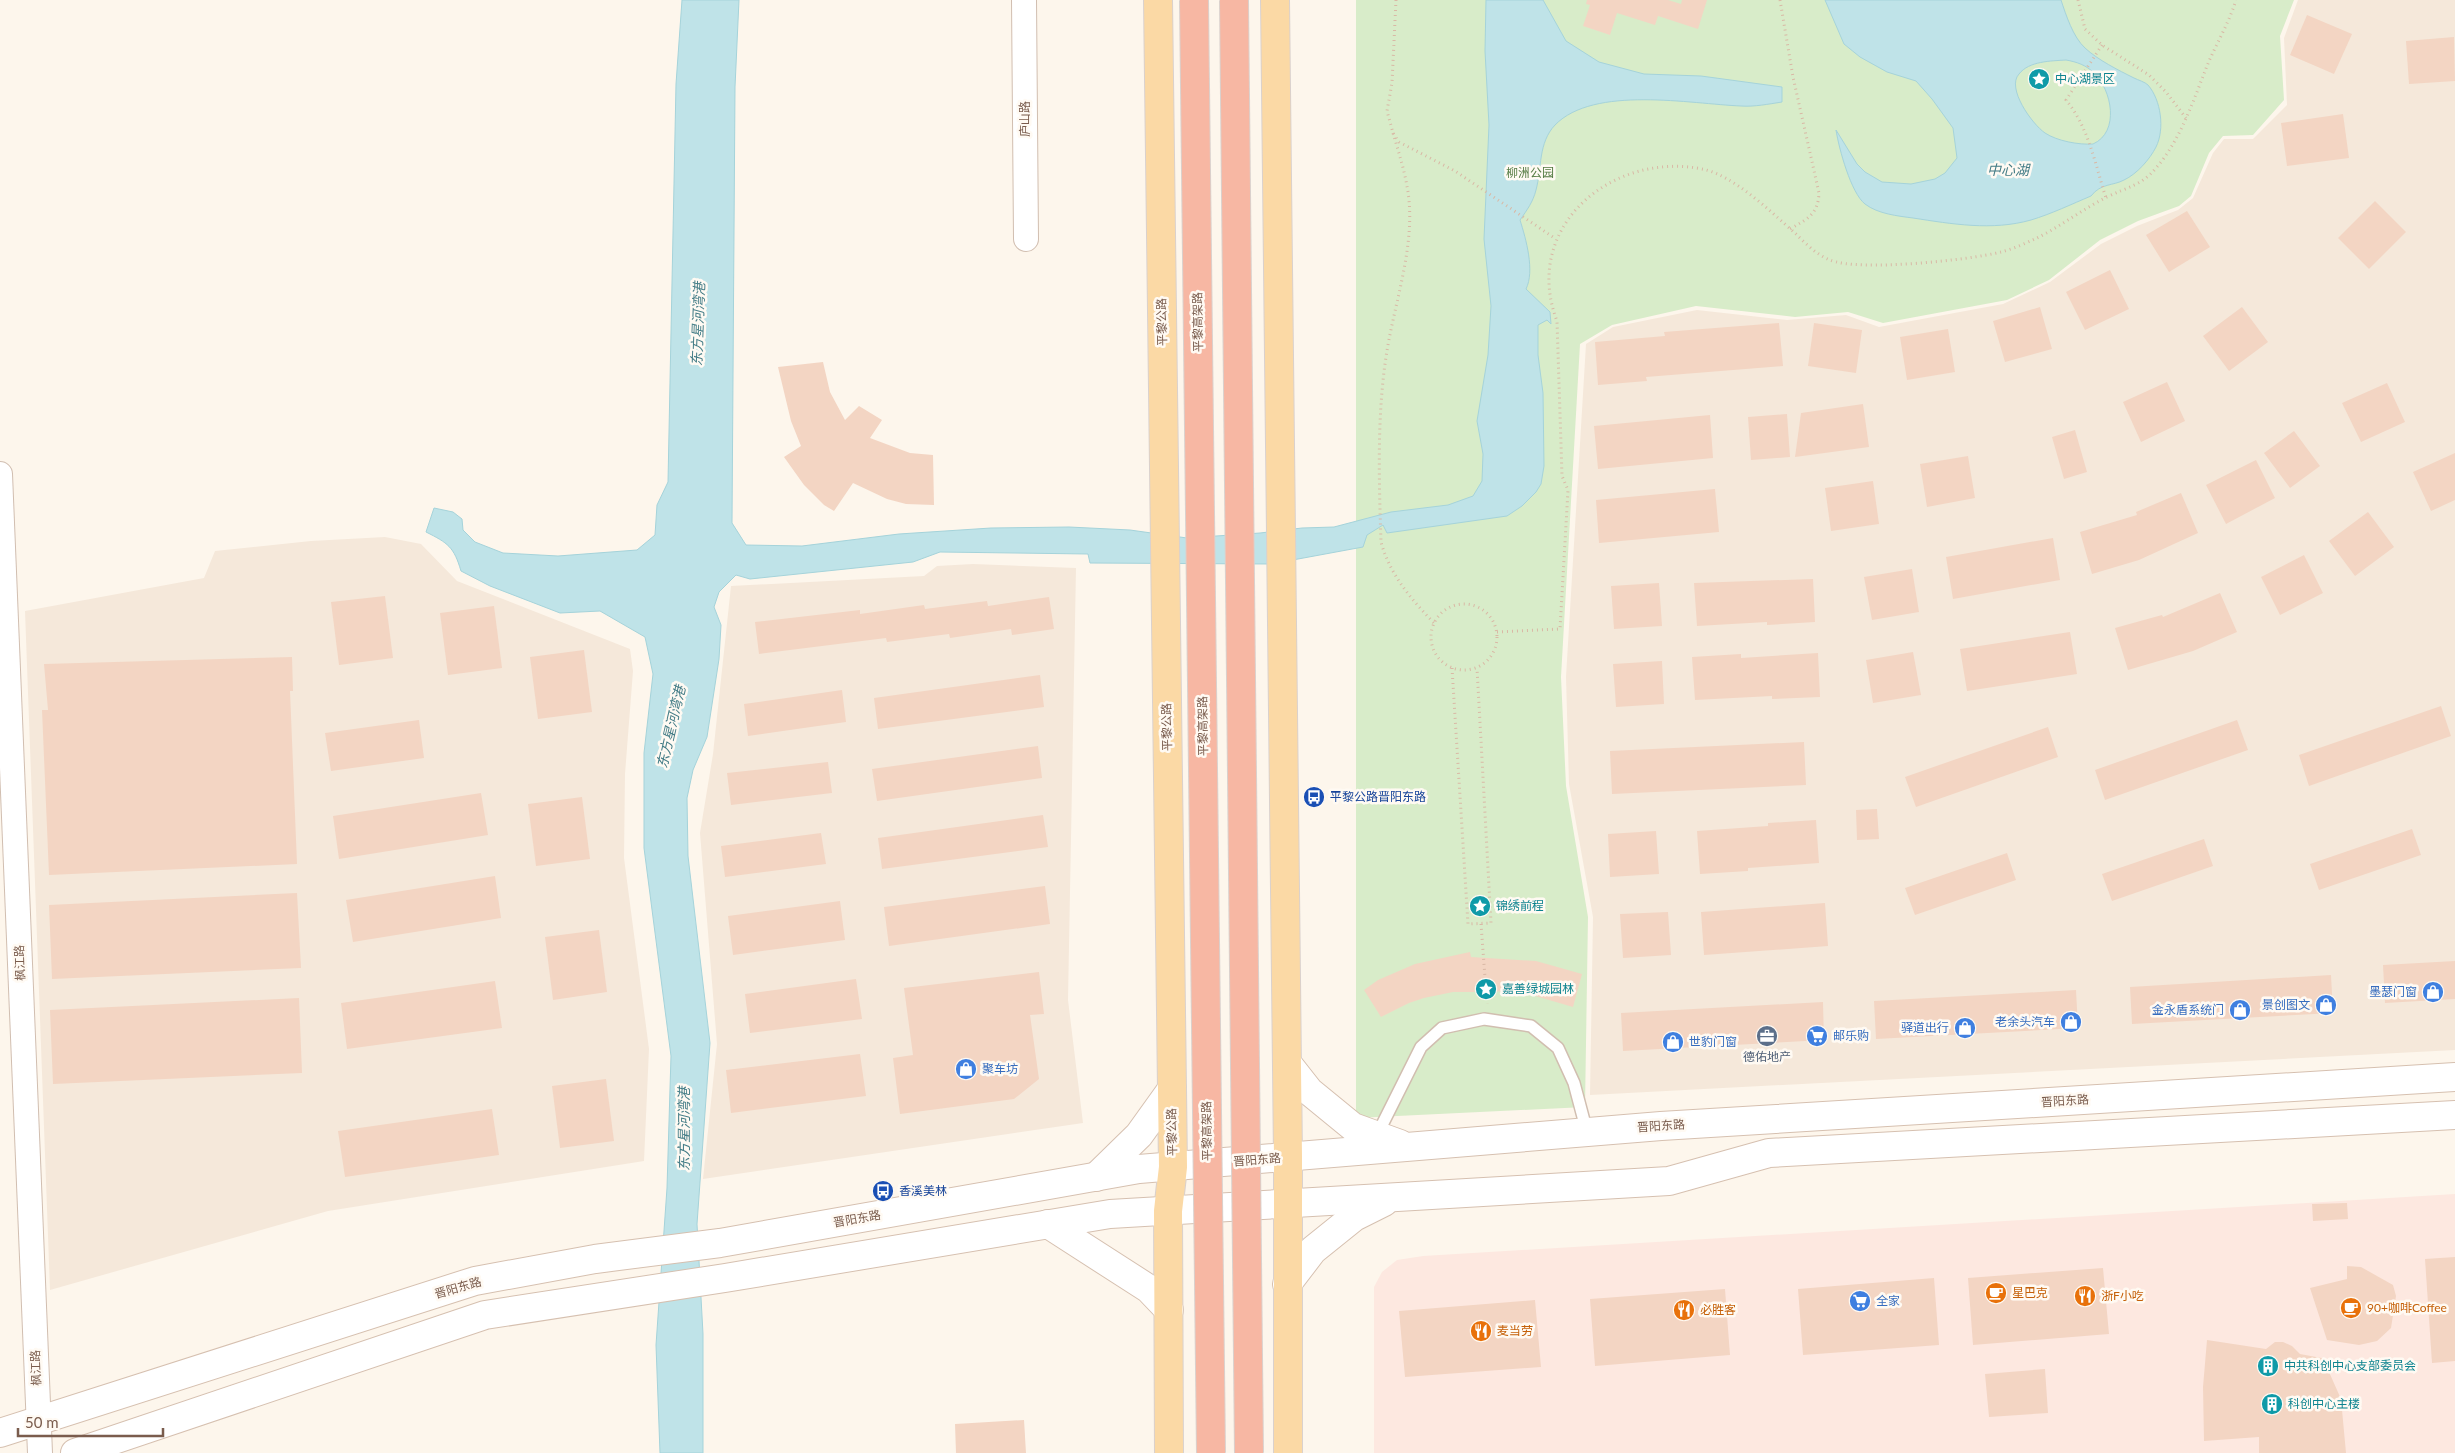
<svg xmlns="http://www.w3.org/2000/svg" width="2455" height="1453" viewBox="0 0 2455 1453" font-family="Lato,'Noto Sans SC',sans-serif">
	<rect width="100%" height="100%" fill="#fdf6ec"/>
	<g fill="#f5e8da">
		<path d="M2298,0h157v1050l-865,45 3,-178 -24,-133 -3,-107 20,-333 27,-17 84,-17 90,10 59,-5 33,12 124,-23 47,-22 51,-38 36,-18 41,-16 15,-12 20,-45 11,-14h29l34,-34 -3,-67z"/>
		<path d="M385,537l36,7 36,37 173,68 3,22 -8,103 -1,84 25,191 -5,112 -316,50 -278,79 -25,-679 179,-33 11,-27 96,-10z"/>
		<path d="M973,564l103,4 -8,432 15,123 -380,56 14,-135 -17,-211 13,-79 18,-168 193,-10 13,-10z"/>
	</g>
	<path fill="#fde8e0" d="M2455,1194v259h-1081v-166l8,-15 15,-12 26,-4z"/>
	<path fill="#d8ecc9" d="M1356,0h938l-14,36 4,64 -31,35 -30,1 -14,17 -18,43 -12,10 -41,15 -38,19 -51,40 -42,20 -124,23 -35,-11 -53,5 -99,-11 -84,19 -32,19 -19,333 5,109 22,131 -3,190 -229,11z"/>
	<g fill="#bfe3e8" stroke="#a5d3da" fill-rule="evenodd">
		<path d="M682,0h57l-4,87 -3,436 14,22 56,1 97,-12 92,-6 78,-1 61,3 57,8 73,-5 42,-5 32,-1 57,-15 57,-7 25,-9 9,-15 1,-27 -6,-33 11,-66 3,-49 -7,-67 5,-114 -4,-74 1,-51h57l23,41 33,21 45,12 57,2 81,11v15c-13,2 -28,5 -41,4 -50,-2 -147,-21 -186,19 -17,18 -13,43 -19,65 -3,12 -9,20 -16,30 6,19 15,51 6,69l24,23 1,12 -4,-4 -9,5v30l5,38 1,73 -3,18 -5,8 -14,14 -15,10 -120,17 -4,-8 -16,10 -4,12 -92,17 -181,-1 -2,-9 -148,-2 -27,10 -163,17 -14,-4 -17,17 -5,15 7,18 -2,34 -12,78 -14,33 -6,28 1,58 22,187 -13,181 6,110v119h-43l-4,-108 11,-157 4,-132 -27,-208v-95l9,-79 -8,-37 -45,-26 -40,2 -70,-27 -29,-15c-7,-24 -13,-28 -35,-39l8,-24 19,4 9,7 1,11 12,12 28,11 55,3 79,-6 18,-15 2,-30 11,-23 8,-398z"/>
		<path d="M1825,0h236c5,15 12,37 24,48 13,12 33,22 49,30 4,2 11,4 14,7 13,15 17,44 8,62 -6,12 -19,27 -32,33 -11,6 -23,3 -33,16 -19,8 -40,18 -60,24 -39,11 -79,4 -118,-2 -15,-2 -35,-4 -48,-14 -14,-11 -26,-55 -29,-74l21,34 8,8 17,10 29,2 24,-5 10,-6 12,-15 -4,-30 -21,-29 -16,-18 -29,-9 -27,-15 -16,-13zM2066,60c11,2 20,5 28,13 18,17 26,59 -1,71 -14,1 -36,-3 -48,-11 -13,-9 -39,-45 -26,-59 10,-13 32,-13 47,-14z"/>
	</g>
	<g fill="#f3d5c3">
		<path d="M1587,0h81l13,4 1,-4h25l-9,29 -40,-13 -3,9 -38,-12 -7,22 -27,-9 7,-21 -4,-1z"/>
		<path d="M2307,15l45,19 -18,40 -44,-19z"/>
		<path d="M2454,37l1,44 -46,3 -3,-43z"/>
		<path d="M2343,114l6,44 -62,8 -6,-43z"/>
		<path d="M2375,201l31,31 -37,37 -31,-31z"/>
		<path d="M2187,211l23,36 -41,25 -23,-37z"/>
		<path d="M2110,270l19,39 -44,21 -19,-38z"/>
		<path d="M2040,307l12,42 -47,13 -12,-41z"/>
		<path d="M2242,307l26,35 -39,29 -26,-35z"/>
		<path d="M1779,323l4,43 -137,11 1,4 -49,4 -3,-43 70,-6 -1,-4z"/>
		<path d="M1814,323l48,7 -6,43 -48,-7z"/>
		<path d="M1948,329l7,43 -48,8 -7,-43z"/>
		<path d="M823,362l7,30 15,28 14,-14 23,14 -12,18 40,15 23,2 1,50 -28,-1 -19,-5 -34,-16 -19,28 -10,-6 -20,-20 -20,-28 17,-11 -10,-25 -13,-54z"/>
		<path d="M2167,382l18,39 -44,21 -18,-40z"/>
		<path d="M2387,383l18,39 -44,20 -19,-39z"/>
		<path d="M1863,404l6,43 -74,10 6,-44z"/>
		<path d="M1787,414l3,43 -39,3 -3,-43z"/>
		<path d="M1710,415l3,43 -115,11 -4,-43z"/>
		<path d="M2075,430l12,42 -23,7 -12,-42z"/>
		<path d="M2294,431l26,35 -30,22 -26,-35z"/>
		<path d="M2455,453v47l-24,11 -18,-39z"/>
		<path d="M1968,456l7,42 -48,9 -7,-43z"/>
		<path d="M2256,460l19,38 -49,26 -20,-39z"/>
		<path d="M1873,481l6,43 -48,7 -6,-43z"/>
		<path d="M1715,489l4,43 -120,11 -3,-43z"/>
		<path d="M2181,493l17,40 -59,27 -47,14 -12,-42 57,-17 -1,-3z"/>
		<path d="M2368,512l26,35 -39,29 -26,-35z"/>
		<path d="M2053,538l7,42 -107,19 -7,-42z"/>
		<path d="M2304,555l19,38 -43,22 -19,-38z"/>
		<path d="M1912,569l7,43 -47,8 -8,-43z"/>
		<path d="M1813,579l2,43 -48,3v-3l-70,4 -3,-43z"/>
		<path d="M1659,583l3,43 -48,3 -3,-43z"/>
		<path d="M2220,593l17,39 -44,19 -65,19 -13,-42 47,-13 1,2z"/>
		<path d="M385,596l8,62 -54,7 -8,-63z"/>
		<path d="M1049,597l5,32 -42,6 -1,-6 -61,9 -1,-4 -62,8 -1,-4 -127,16 -4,-32 105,-12v4l64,-9 1,4 62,-8 1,5z"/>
		<path d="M494,606l8,62 -54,7 -8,-62z"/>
		<path d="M2070,632l7,42 -110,17 -7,-42z"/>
		<path d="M584,650l8,62 -54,7 -8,-62z"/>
		<path d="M1913,652l8,43 -48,8 -7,-43z"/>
		<path d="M1818,653l2,44 -48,2v-3l-77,4 -3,-43 49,-3v4z"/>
		<path d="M292,657l1,34h-3l7,173 -248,11 -7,-165h6l-4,-46z"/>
		<path d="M1662,661l2,43 -48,3 -3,-43z"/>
		<path d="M1040,675l4,32 -166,22 -4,-31z"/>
		<path d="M842,690l4,32 -98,14 -4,-32z"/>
		<path d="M2441,706l10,30 -142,50 -10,-31z"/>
		<path d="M419,720l5,38 -93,13 -6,-38z"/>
		<path d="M2237,720l11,30 -143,50 -10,-30z"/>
		<path d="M2048,727l10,30 -142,50 -11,-30z"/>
		<path d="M1804,742l2,43 -194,9 -2,-43z"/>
		<path d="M1038,746l4,32 -165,23 -5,-32z"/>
		<path d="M828,762l4,31 -101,12 -4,-32z"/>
		<path d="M481,793l7,42 -149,24 -6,-43z"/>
		<path d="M582,797l8,62 -54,7 -8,-62z"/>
		<path d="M1877,809l2,30 -22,1 -1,-30z"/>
		<path d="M1043,815l5,32 -166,22 -4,-31z"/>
		<path d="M1816,820l3,43 -71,5v3l-48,3 -3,-43 71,-5v-3z"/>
		<path d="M2412,829l9,26 -102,35 -9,-26z"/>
		<path d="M1656,831l3,43 -49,3 -2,-43z"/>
		<path d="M821,833l5,31 -101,13 -4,-31z"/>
		<path d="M2204,839l9,27 -101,35 -10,-27z"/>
		<path d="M2007,853l9,27 -101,35 -10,-27z"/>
		<path d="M495,876l6,42 -148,24 -7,-42z"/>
		<path d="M1045,886l5,38 -161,22 -5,-39z"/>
		<path d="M297,893l4,75 -249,11 -3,-74z"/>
		<path d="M840,901l5,39 -112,15 -5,-39z"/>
		<path d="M1825,903l3,43 -124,9 -3,-43z"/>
		<path d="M1668,912l3,43 -48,3 -3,-44z"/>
		<path d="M599,930l8,62 -54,8 -8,-63z"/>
		<path d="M1470,952l1,5 65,4 46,13 -9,33 -48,-14 -51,-3 1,2h-22l-29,6 -15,5 -28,14 -17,-27 14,-10 37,-16z"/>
		<path d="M2455,961v38l-70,4 -2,-38z"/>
		<path d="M1039,972l5,42 -14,1 9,64 -25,20 -114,15 -7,-56 20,-3 -9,-67z"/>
		<path d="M2331,975l2,38 -201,11 -2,-37z"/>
		<path d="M856,979l6,40 -112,14 -5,-39z"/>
		<path d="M495,981l7,47 -155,21 -6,-46z"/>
		<path d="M2076,990l2,38 -202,11 -2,-38z"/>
		<path d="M299,998l3,75 -249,11 -3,-74z"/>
		<path d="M1823,1002l1,38 -201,11 -2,-38z"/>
		<path d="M860,1054l6,42 -135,17 -5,-43z"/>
		<path d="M606,1079l8,62 -54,7 -8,-62z"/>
		<path d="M492,1109l7,46 -154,22 -7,-46z"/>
		<path d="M2347,1203l1,16 -35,2 -1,-17z"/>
		<path d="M2455,1257v104l-23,2 -7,-104z"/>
		<path d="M2347,1266l14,1 32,18 3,11 -5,32 -14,13 -18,4 -32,-5 -17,-52 37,-9z"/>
		<path d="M2103,1268l6,66 -136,11 -5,-67z"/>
		<path d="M1934,1278l5,67 -136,10 -5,-66z"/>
		<path d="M1725,1289l5,66 -135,11 -5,-67z"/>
		<path d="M1535,1300l6,67 -136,10 -6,-66z"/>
		<path d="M2207,1340l59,9 9,-7h8l9,4 8,8 32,6 -3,12 12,27 5,54h-87v-16l-55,4 -1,-54z"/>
		<path d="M2045,1369l3,44 -59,4 -4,-43z"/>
		<path d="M1024,1420l2,33h-70l-1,-29z"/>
	</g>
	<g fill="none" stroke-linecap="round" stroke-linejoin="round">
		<g stroke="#d1beb0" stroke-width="14">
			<path id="lane" d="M1377,1135l44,-88 21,-19 42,-9 47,7 27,22 16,35 13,49"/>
		</g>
		<g stroke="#d1beb0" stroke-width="26">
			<g id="street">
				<path d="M1024,0l2,239"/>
				<path d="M0,474l40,979"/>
			</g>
		</g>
		<g stroke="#d6c0b0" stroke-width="30">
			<g id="secondary">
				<path d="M1287,1063l22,28 44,36 47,17"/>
				<path d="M1096,1177l43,-42 33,-46"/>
				<path d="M1048,1224l101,65 20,21"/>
				<path d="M1287,1284l26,-34 41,-33 30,-15"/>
				<path d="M0,1433l475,-152 120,-22 125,-16 419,-74 522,-43 794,-49"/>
				<path d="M75,1453l410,-138 240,-37 385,-64 559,-33 100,-28 686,-38"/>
			</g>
		</g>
		<g stroke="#dad1cd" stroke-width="30">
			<g id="primary">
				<path d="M1158,0l15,1167 -5,44 1,242"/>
				<path d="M1275,0l13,1157v296"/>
			</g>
		</g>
		<g stroke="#d9b8a5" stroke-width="3" stroke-dasharray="1 4" stroke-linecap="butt">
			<path d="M1396,0l-4,83 -5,28 6,22 6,9 56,29 101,68"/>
			<path d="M1780,0l13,77 26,116c-1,22 -12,26 -29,36"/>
			<path d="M2078,0l7,29 17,16 47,30 17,17 20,26"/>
			<path d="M2102,45l-36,55c23,28 29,64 40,98"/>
			<path d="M1393,133c6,20 12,39 15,59 8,54 -14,111 -22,165 -9,60 -7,124 -5,185 9,33 30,57 53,81"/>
			<circle cx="1464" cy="637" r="33"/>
			<path d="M1497,632l63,-3 8,-139 -6,-14 -5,-155c-36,-94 55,-170 145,-152 32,6 70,44 94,65 10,10 21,21 34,26 28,12 140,0 171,-8 12,-3 25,-9 36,-14 24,-12 46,-29 70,-41 20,-10 34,-11 49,-29 24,-27 38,-69 51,-102 9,-22 22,-43 29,-66"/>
			<path d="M1452,668l16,256 23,-1 -14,-255"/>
			<path d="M1481,924l6,80"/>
		</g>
		<use href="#lane" stroke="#fff" stroke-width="11"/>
		<use href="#street" stroke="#fff" stroke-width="24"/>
		<use href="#secondary" stroke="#fff" stroke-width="28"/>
		<use href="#primary" stroke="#fbd9a5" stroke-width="28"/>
		<g stroke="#dad1cd" stroke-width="30" stroke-linecap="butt">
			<g id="highway-bridge">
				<path d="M1194,0l17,1453"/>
				<path d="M1234,0l15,1453"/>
			</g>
		</g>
		<use href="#highway-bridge" stroke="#f7b7a3" stroke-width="28"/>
	</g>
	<defs>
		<g id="sight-disc" transform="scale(1.125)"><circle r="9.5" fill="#0f9aa8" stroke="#fffaf3"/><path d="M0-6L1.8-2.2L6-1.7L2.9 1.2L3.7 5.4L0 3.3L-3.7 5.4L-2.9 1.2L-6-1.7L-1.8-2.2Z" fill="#fff"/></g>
		<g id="bus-disc" transform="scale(1.125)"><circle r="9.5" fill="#1a4fb4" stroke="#fffaf3"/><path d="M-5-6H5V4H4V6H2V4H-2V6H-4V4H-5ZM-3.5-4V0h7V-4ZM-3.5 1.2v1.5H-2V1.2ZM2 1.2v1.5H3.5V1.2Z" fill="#fff"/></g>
		<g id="shop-disc" transform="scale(1.125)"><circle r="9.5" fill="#3f7fe0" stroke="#fffaf3"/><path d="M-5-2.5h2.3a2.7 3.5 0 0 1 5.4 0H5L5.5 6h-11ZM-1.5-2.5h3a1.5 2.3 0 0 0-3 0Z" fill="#fff"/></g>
		<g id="office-disc" transform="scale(1.125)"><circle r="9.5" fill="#5c6f8a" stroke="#fffaf3"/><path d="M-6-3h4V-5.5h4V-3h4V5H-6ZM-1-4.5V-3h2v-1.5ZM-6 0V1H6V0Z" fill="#fff"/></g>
		<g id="supermarket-disc" transform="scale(1.125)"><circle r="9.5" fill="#3f7fe0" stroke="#fffaf3"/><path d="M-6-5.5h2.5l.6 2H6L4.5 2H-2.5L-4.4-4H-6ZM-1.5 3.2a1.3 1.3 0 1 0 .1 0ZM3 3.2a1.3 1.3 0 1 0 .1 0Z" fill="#fff"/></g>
		<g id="cafe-disc" transform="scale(1.125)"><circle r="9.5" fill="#e8710a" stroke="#fffaf3"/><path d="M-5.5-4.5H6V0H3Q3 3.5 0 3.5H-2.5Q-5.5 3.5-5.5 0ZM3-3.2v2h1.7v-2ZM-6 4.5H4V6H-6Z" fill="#fff"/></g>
		<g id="restaurant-disc" transform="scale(1.125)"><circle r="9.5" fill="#e8710a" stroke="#fffaf3"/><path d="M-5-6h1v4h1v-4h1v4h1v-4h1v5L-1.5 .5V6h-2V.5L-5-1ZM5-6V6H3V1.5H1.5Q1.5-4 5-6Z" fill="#fff"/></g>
		<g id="building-disc" transform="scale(1.125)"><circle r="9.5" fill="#0f9aa8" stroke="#fffaf3"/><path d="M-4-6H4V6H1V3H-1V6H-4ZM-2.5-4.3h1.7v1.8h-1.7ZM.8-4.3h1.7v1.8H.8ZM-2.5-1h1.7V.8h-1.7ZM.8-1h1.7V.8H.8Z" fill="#fff"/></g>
	</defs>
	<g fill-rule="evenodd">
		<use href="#sight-disc" x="2039" y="79"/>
		<use href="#bus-disc" x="1314" y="797"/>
		<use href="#sight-disc" x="1480" y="906"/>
		<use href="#sight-disc" x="1486" y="989"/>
		<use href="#shop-disc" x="2433" y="992"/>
		<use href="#shop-disc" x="2326" y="1005"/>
		<use href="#shop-disc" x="2240" y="1010"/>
		<use href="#shop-disc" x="2071" y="1022"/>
		<use href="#shop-disc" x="1965" y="1028"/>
		<use href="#office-disc" x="1767" y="1036"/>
		<use href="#supermarket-disc" x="1817" y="1036"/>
		<use href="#shop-disc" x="1673" y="1042"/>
		<use href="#shop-disc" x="966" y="1069"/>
		<use href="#bus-disc" x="883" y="1191"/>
		<use href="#cafe-disc" x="1996" y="1293"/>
		<use href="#restaurant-disc" x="2085" y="1296"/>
		<use href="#supermarket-disc" x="1860" y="1301"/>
		<use href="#cafe-disc" x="2351" y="1308"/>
		<use href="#restaurant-disc" x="1684" y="1310"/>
		<use href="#restaurant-disc" x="1481" y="1331"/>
		<use href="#building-disc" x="2268" y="1366"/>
		<use href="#building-disc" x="2272" y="1404"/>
	</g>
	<g text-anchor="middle" stroke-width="5" stroke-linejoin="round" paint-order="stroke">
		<g font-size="12" fill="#0d838f" stroke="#fffaf3" text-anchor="start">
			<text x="2055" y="83">中心湖景区</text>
			<text x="1496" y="910">锦绣前程</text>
			<text x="1502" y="993">嘉善绿城园林</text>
			<text x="2284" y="1370">中共科创中心支部委员会</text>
			<text x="2288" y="1408">科创中心主楼</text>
		</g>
		<g font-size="12" fill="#7a5c4d" stroke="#fffaf3">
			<text transform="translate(1025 119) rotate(-90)" y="4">庐山路</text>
			<text transform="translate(1162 322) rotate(-91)" y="4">平黎公路</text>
			<text transform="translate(1198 322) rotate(-91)" y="4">平黎高架路</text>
			<text transform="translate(1203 726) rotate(-91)" y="4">平黎高架路</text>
			<text transform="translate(1167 727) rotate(-91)" y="4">平黎公路</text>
			<text transform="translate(20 963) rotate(-92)" y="4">枫江路</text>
			<text transform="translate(2065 1101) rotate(-4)" y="4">晋阳东路</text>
			<text transform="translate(1661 1126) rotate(-4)" y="4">晋阳东路</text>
			<text transform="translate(1207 1131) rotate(-91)" y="4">平黎高架路</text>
			<text transform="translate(1172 1132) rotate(-91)" y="4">平黎公路</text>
			<text transform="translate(1257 1160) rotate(-5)" y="4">晋阳东路</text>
			<text transform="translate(857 1219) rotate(-10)" y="4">晋阳东路</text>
			<text transform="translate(458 1288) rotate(-16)" y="4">晋阳东路</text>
			<text transform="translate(36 1368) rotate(-92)" y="4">枫江路</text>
		</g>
		<g font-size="12" fill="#537a41" stroke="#fffaf3">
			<text x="1530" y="177">柳洲公园</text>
		</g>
		<g font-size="12" fill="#164399" stroke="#fffaf3" text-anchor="start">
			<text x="1330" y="801">平黎公路晋阳东路</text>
			<text x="899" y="1195">香溪美林</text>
		</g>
		<g font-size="12" fill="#366cbe" stroke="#fffaf3" text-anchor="end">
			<text x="2417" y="996">墨瑟门窗</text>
			<text x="2310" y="1009">景创图文</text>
			<text x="2224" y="1014">金永盾系统门</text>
			<text x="2055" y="1026">老余头汽车</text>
			<text x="1949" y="1032">驿道出行</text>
			<text x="1833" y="1040" text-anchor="start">邮乐购</text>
			<text x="1689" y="1046" text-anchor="start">世豹门窗</text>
			<text x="982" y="1073" text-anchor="start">聚车坊</text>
			<text x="1876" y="1305" text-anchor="start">全家</text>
		</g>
		<g font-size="12" fill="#4e5e75" stroke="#fffaf3">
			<text x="1767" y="1061">德佑地产</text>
		</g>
		<g font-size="12" fill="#c56008" stroke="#fffaf3" text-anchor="start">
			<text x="2012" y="1297">星巴克</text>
			<text x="2101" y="1300">浙F小吃</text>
			<text x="2367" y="1312">90+咖啡Coffee</text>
			<text x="1700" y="1314">必胜客</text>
			<text x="1497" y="1335">麦当劳</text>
		</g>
		<g font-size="14" font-style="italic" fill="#437c86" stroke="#fffaf3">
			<text x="2008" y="175">中心湖</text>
			<text transform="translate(698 324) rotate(-88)" y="5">东方星河湾港</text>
			<text transform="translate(671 727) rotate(-77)" y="5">东方星河湾港</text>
			<text transform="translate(684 1129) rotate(-90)" y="5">东方星河湾港</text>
		</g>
	</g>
	<path d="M18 1428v8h145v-8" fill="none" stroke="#7a5c4d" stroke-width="2.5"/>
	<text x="25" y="1428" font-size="15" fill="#7a5c4d" stroke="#fffaf3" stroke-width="4" paint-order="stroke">50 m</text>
</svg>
